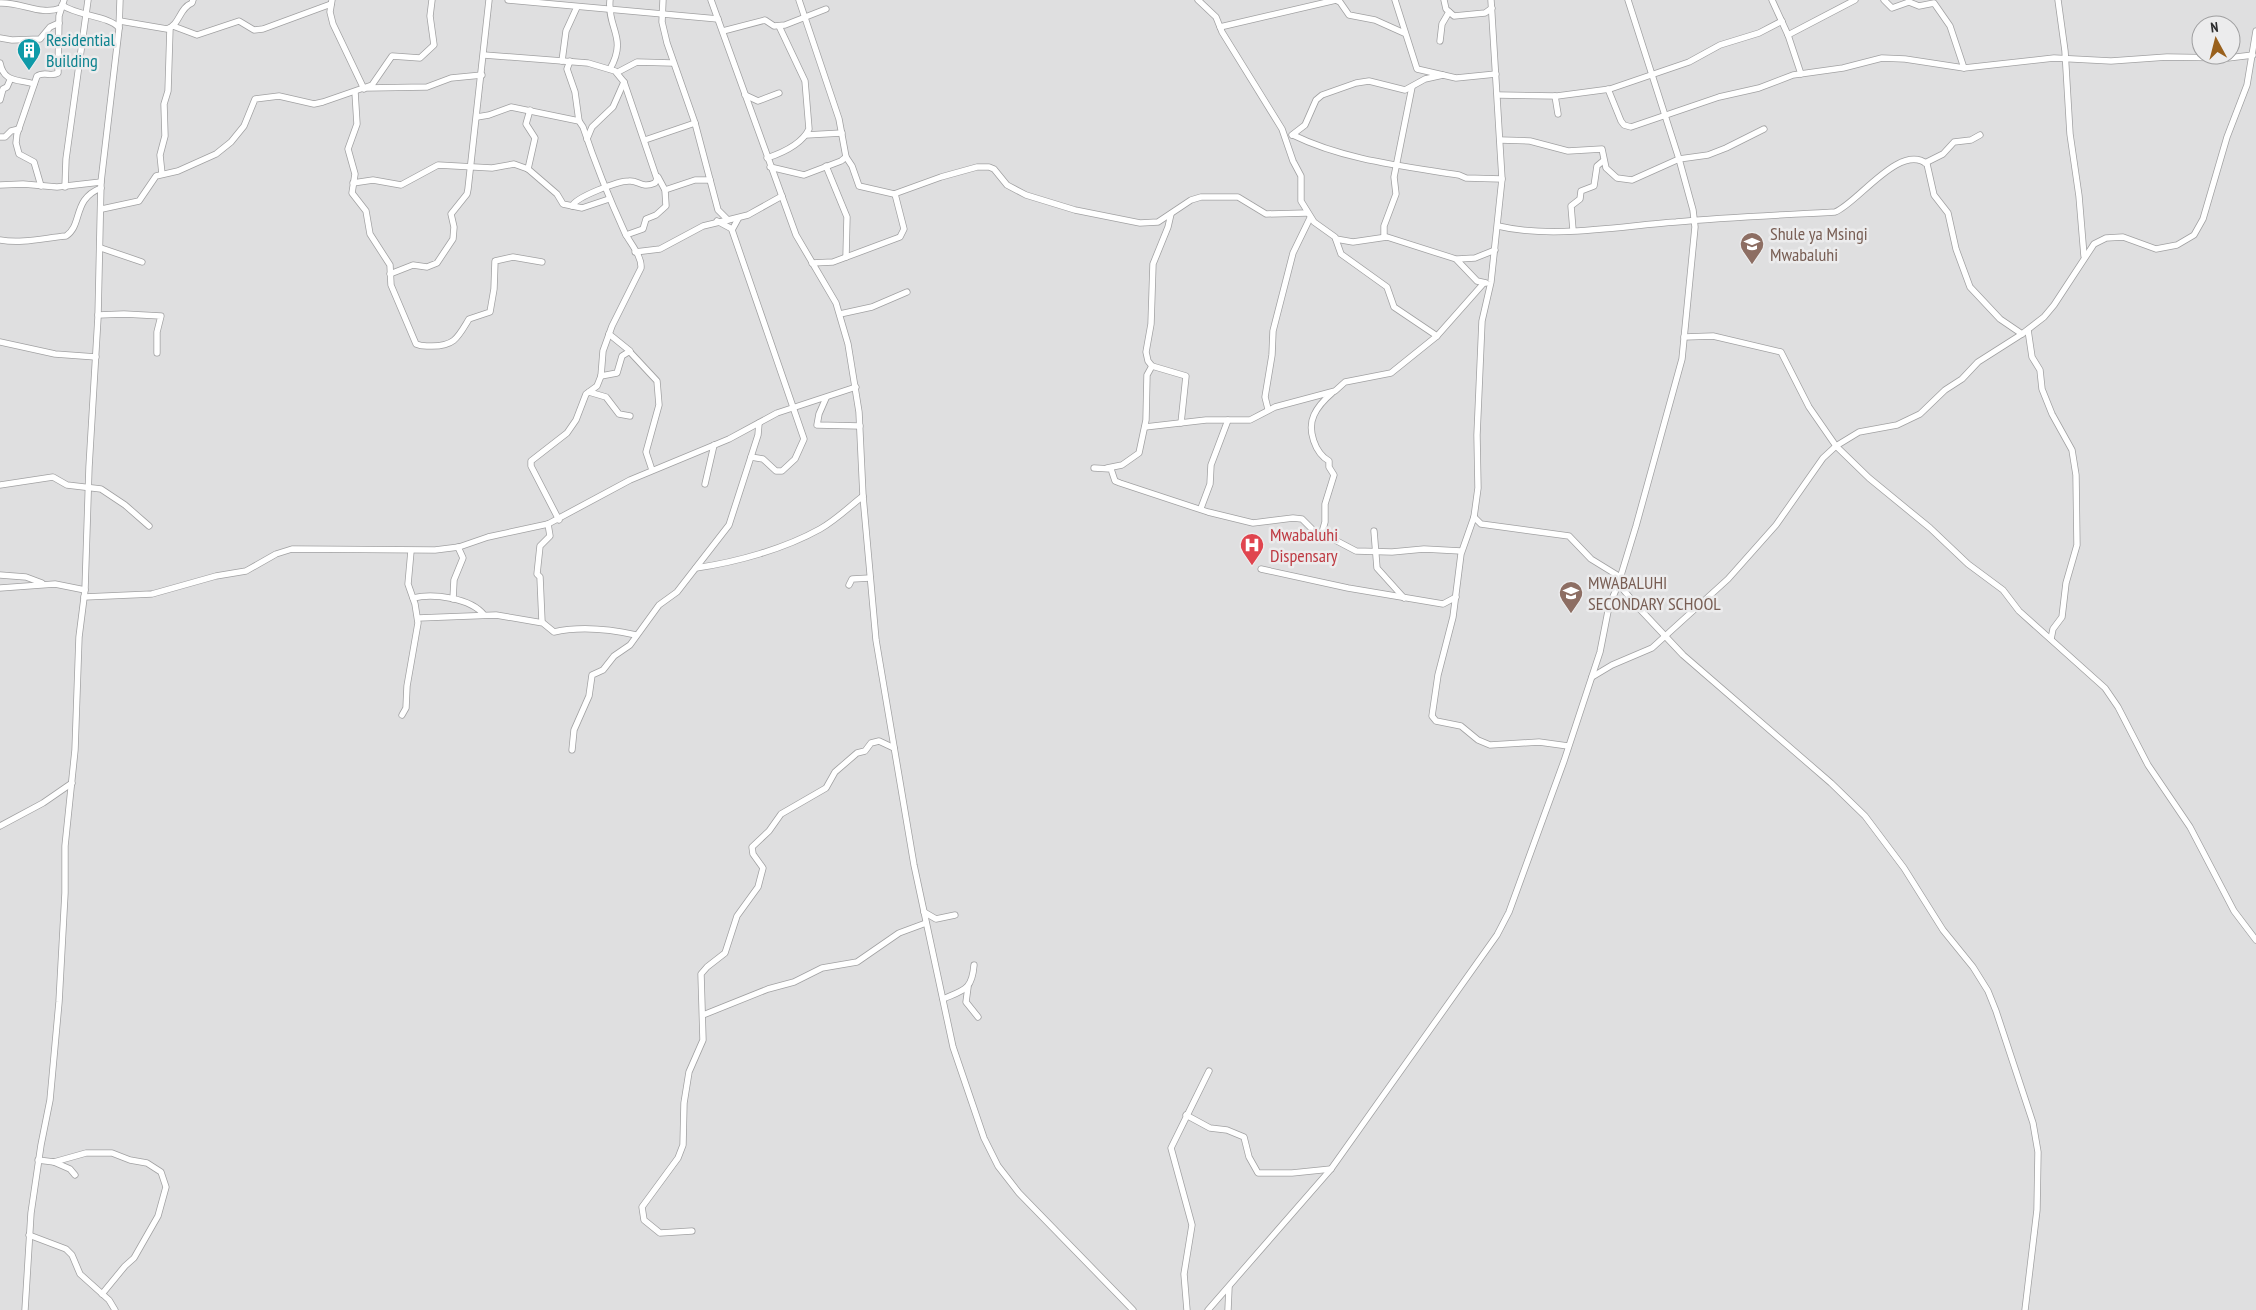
<svg xmlns="http://www.w3.org/2000/svg" width="2256" height="1310" viewBox="0 0 2256 1310" font-family="'PT Sans Narrow',sans-serif">
	<rect width="100%" height="100%" fill="#dfdfe0"/>
	<g fill="none" stroke-linecap="round" stroke-linejoin="round">
		<g stroke="#a1a1a2" stroke-width="7">
			<g id="minor">
				<path d="M332,0l-2,12 3,12 31,65"/>
				<path d="M508,0l210,19"/>
				<path d="M610,0c-3,29 18,37 0,69"/>
				<path d="M663,0l-1,22 5,21 28,80 23,87 10,10 20,-5 34,-19"/>
				<path d="M711,0l85,235 40,68 12,41 11,68 4,84 13,144 38,225 39,182 31,91 14,28 21,27 114,117"/>
				<path d="M1198,0l18,17 6,15 60,97 11,32 8,15v25l13,21 21,15 6,17 46,33 7,20 43,29"/>
				<path d="M1395,0l22,69 39,9 40,-4"/>
				<path d="M1444,0l2,9 8,7 31,-3 7,-5"/>
				<path d="M1491,0l11,179 -11,103 -9,39 -5,114 1,53 -4,29 -13,37 -8,63 -15,58 -6,41 4,5 25,5 17,14 12,5 49,-3 29,4"/>
				<path d="M1772,0l16,35 13,39"/>
				<path d="M1884,0l8,8 17,-6 10,4 15,-3 16,23 14,42"/>
				<path d="M2058,0l7,51 5,83 9,62 5,60"/>
				<path d="M0,3c22,-1 40,13 61,5"/>
				<path d="M62,5c15,11 48,11 57,23"/>
				<path d="M120,21l47,8c13,-4 12,-21 25,-26l1,-3"/>
				<path d="M173,26l24,9 42,-14 15,9 9,-1 68,-25"/>
				<path d="M1220,27l116,-27 4,2 9,13 26,5 29,13"/>
				<path d="M723,31l42,-11 9,6 11,-1 41,-16"/>
				<path d="M1788,35l67,-35"/>
				<path d="M0,38l12,2 28,-1 10,-12 9,-4"/>
				<path d="M1440,41l2,-17 7,-12"/>
				<path d="M484,55l104,8 27,8 9,11 33,97 -2,4c-14,6 -16,-3 -26,-2 -11,0 -53,16 -57,25"/>
				<path d="M562,61l4,-30 11,-24"/>
				<path d="M570,61l-3,8 8,23 4,29"/>
				<path d="M0,63c4,20 18,16 34,21"/>
				<path d="M618,72l19,-10 35,1"/>
				<path d="M366,88l61,-1 24,-9 31,-3"/>
				<path d="M1608,89l13,32 3,4 7,2 88,-30 40,-9 34,-13 50,-7 39,-10 23,1 59,9 90,-10 57,3 56,-4 61,1 25,-3"/>
				<path d="M355,92l2,32 -9,25 7,25 -3,19 14,18 4,23 20,31 1,20 25,59c6,3 10,2 16,2 23,0 26,-9 37,-27l21,-7 4,-23 1,-28 18,-4 29,5"/>
				<path d="M745,95l13,6 21,-8"/>
				<path d="M1498,95l59,1 53,-7 79,-27 31,-17 39,-12 23,-12"/>
				<path d="M1555,96l3,18"/>
				<path d="M0,100l3,-11 4,-2 3,-7"/>
				<path d="M477,117l12,-2 22,-8 68,14 4,6c12,36 26,71 42,106 5,10 17,23 16,35l-29,58 -9,25 -2,25 -4,10 -11,8 -10,26 -9,13 -36,28v5l28,54"/>
				<path d="M806,135l36,-2"/>
				<path d="M1292,135l13,-10 11,-25 6,-5 34,-12 13,-2 36,9 20,-11 18,-4"/>
				<path d="M1293,135c51,25 110,31 166,40l7,3 36,1"/>
				<path d="M0,137h5l6,-6 8,-2"/>
				<path d="M587,139l5,-12 21,-20 11,-25"/>
				<path d="M645,140l50,-17"/>
				<path d="M1500,140l30,1 38,10 34,-2 4,19 11,10 15,2 47,-21 29,-4 18,-7 38,-19"/>
				<path d="M846,157l6,9 7,20 35,8 47,-17 36,-10h12l5,2 13,16 19,10 49,15 65,13 18,-1 33,-22 10,-3h37l28,17 41,-1"/>
				<path d="M767,158c15,-5 35,-14 42,-29l-4,-48 -26,-55"/>
				<path d="M1925,163l18,-9 11,-12 17,-2 9,-5"/>
				<path d="M826,166l21,51 -1,40"/>
				<path d="M770,167l34,8 37,-14 5,-4 -7,-38 -40,-119"/>
				<path d="M528,169l7,-31 -9,-14 4,-14"/>
				<path d="M162,174l-2,-19 5,-19 -1,-32 4,-13 2,-63"/>
				<path d="M353,183l20,-3 28,5 37,-20 54,3 22,-4 14,5 29,25 6,10 19,4 27,-9"/>
				<path d="M0,185l23,-1 34,3 44,-5"/>
				<path d="M41,186l-7,-24 -15,-8 -3,-11 1,-9 20,-58c7,-5 14,1 21,-3l1,-57 5,-16"/>
				<path d="M65,187l1,-28 22,-159"/>
				<path d="M665,190l30,-10h15"/>
				<path d="M102,209l37,-8 17,-25 22,-5 38,-17 15,-12 13,-16 11,-27 24,-3 35,8 9,-2 49,-17 20,-29 28,2 14,-13 -4,-29 2,-16"/>
				<path d="M1171,214l-3,13 -15,37 -2,60 -5,28 2,9 4,5 34,10 -5,47"/>
				<path d="M738,219l-6,11 72,209 -9,20 -13,12h-6l-13,-12 -12,-2"/>
				<path d="M717,221l15,8"/>
				<path d="M1498,226c54,13 122,0 178,-4 53,-5 106,-7 159,-10 22,-8 65,-70 92,-48l7,31 14,18 8,36 14,38 30,32 22,15"/>
				<path d="M1573,230l-2,-24 9,-7 1,-8 13,-5 3,-20 6,-5"/>
				<path d="M626,235l17,-6 3,-10 10,-4 10,-9 -1,-16 -7,-13"/>
				<path d="M1384,236v-10l12,-32 -2,-17 18,-90"/>
				<path d="M1336,239l17,3 34,-5 69,22 21,22 9,2"/>
				<path d="M0,240c22,4 44,-2 66,-4 17,-11 6,-37 35,-48"/>
				<path d="M101,248l41,14"/>
				<path d="M635,252l25,-3 43,-23 25,-6"/>
				<path d="M1458,259l17,-1 20,-8"/>
				<path d="M812,263l21,-1 67,-25 4,-8 -9,-35"/>
				<path d="M390,274l23,-9 14,2 10,-4 16,-24 1,-12 -3,-13 16,-20 1,-5 21,-189"/>
				<path d="M840,314l32,-7 35,-15"/>
				<path d="M98,315l26,-1 37,2 -4,16v21"/>
				<path d="M2028,330l4,27 8,13 2,19 10,25 20,36 4,25 1,70 -11,38 -4,34 -9,12 -2,10"/>
				<path d="M1684,337l29,-1 68,16 28,55 27,39 33,32 61,50 38,36 35,26 16,21 86,77 13,19 30,58 42,62 44,84 22,29"/>
				<path d="M0,342l55,12 41,3"/>
				<path d="M630,352l27,29 2,24 -13,47 6,18"/>
				<path d="M601,376l16,-3 5,-17 8,-5 -21,-17"/>
				<path d="M589,392l17,5 13,17 11,2"/>
				<path d="M826,398l-7,16 -2,11 43,1"/>
				<path d="M1268,409l-3,-12 7,-42 1,-24 20,-78 17,-35"/>
				<path d="M1145,427l61,-7h44l25,-13 60,-16 10,-9 46,-9 46,-37 46,-52"/>
				<path d="M1094,468l17,1 4,12 5,2 88,29 45,11 40,-5 9,1 15,15 18,6 21,11 36,1 32,-3 37,2"/>
				<path d="M1107,468l15,-3 17,-12 7,-33 1,-45 5,-9"/>
				<path d="M705,484l9,-39"/>
				<path d="M0,485l53,-8 14,8 34,4 24,16 24,21"/>
				<path d="M1201,508l9,-24 1,-19 17,-45"/>
				<path d="M1474,517l7,7 88,12 22,23 26,16 5,13 14,17 47,50 148,128 34,33 39,52 39,62 30,37 15,24 8,20 37,112 5,29 -1,58 -12,100"/>
				<path d="M1374,531l3,37 27,30"/>
				<path d="M1321,536l4,-14v-18l9,-29 -5,-8v-6c-14,-8 -22,-31 -15,-46 4,-9 11,-16 18,-22"/>
				<path d="M696,568c41,-6 88,-19 124,-39 16,-9 29,-22 43,-33"/>
				<path d="M1261,569l87,19 95,16 13,-7"/>
				<path d="M0,575l26,2 16,6"/>
				<path d="M849,585l3,-6 18,-1"/>
				<path d="M0,588l55,-4 30,6"/>
				<path d="M84,597l68,-3 64,-18 30,-5 30,-17 16,-5 143,1 24,-3 29,-10 60,-13 82,-44 99,-41 48,-26 79,-26"/>
				<path d="M413,598c20,-5 58,0 71,17"/>
				<path d="M453,599l1,-19 9,-22 -5,-11"/>
				<path d="M418,618l78,-3 47,8 11,9c27,-6 55,-3 82,3"/>
				<path d="M542,622l-2,-45 -3,-3 3,-28 10,-10 -2,-12"/>
				<path d="M1592,677l20,-12 40,-17 76,-69 48,-54 47,-67 13,-12 23,-14 38,-7 23,-11 25,-24 17,-11 16,-17 44,-28 22,-17 10,-12 40,-61 12,-6 17,-1 33,12 21,-4 17,-10 9,-16 24,-82 20,-52 9,-54"/>
				<path d="M402,715l4,-7 1,-22 11,-63 -3,-19 -7,-20 3,-33"/>
				<path d="M572,750l2,-20 15,-34 3,-21 11,-5 11,-14 16,-11 29,-40 18,-13 52,-67 29,-90 1,-12"/>
				<path d="M0,826l43,-23 29,-20"/>
				<path d="M924,912l12,7 19,-4"/>
				<path d="M968,987l-2,15 12,15"/>
				<path d="M943,999c21,-9 29,-9 31,-34"/>
				<path d="M703,1015l65,-26 26,-7 28,-14 35,-6 42,-29 27,-10"/>
				<path d="M1186,1115l24,13 17,2 17,7 5,20 9,16h34l39,-4"/>
				<path d="M38,1160l16,2 32,-9h26l18,7 17,3 14,9 5,15 -8,29 -24,42 -9,8 -23,28"/>
				<path d="M54,1162l16,7 5,6"/>
				<path d="M692,1231l-32,2 -16,-13 -2,-13 36,-49 5,-13 1,-42 5,-31 14,-32 -2,-66 6,-7 18,-14 12,-37 21,-29 5,-19 -10,-14 -1,-7 17,-16 12,-17 45,-26 9,-16 22,-19 8,-2 6,-8 8,-2 15,7"/>
				<path d="M29,1235l37,14 6,6 8,19 29,26 6,10"/>
				<path d="M25,1310l6,-97 10,-68 9,-45 9,-98 6,-109v-47l10,-96 4,-113 6,-47 4,-123 9,-150 3,-135 18,-153 1,-29"/>
				<path d="M1187,1310l-3,-36 8,-49 -21,-77 38,-77"/>
				<path d="M1208,1310l123,-141 166,-234 12,-23 55,-151 36,-109 9,-46 9,-21 18,-59 46,-167 13,-132 -2,-17 -14,-51 -51,-159"/>
				<path d="M1228,1310l1,-23"/>
			</g>
		</g>
		<use href="#minor" stroke="#fff" stroke-width="5.5"/>
	</g>
	<defs>
		<g id="building-pin" transform="scale(1.25)"><path d="M0 17L-7.5 6A9.5 9.5 0 1 1 7.5 6Z" fill="#0f9aa8" stroke="#ececed"/><path d="M-4-6H4V6H1V3H-1V6H-4ZM-2.5-4.3h1.7v1.8h-1.7ZM.8-4.3h1.7v1.8H.8ZM-2.5-1h1.7V.8h-1.7ZM.8-1h1.7V.8H.8Z" fill="#fff"/></g>
		<g id="school-pin" transform="scale(1.25)"><path d="M0 17L-7.5 6A9.5 9.5 0 1 1 7.5 6Z" fill="#8d6e63" stroke="#ececed"/><path d="M0-5L7-2L0 1L-7-2ZM-4 1L0 2.5L4 1V4Q0 6-4 4Z" fill="#fff"/></g>
		<g id="hospital-pin" transform="scale(1.25)"><path d="M0 17L-7.5 6A9.5 9.5 0 1 1 7.5 6Z" fill="#e0444e" stroke="#ececed"/><path d="M-5-5h3v3.5h4V-5h3V5h-3V1.5h-4V5h-3Z" fill="#fff"/></g>
	</defs>
	<g fill-rule="evenodd">
		<use href="#building-pin" x="29" y="50"/>
		<use href="#school-pin" x="1752" y="244"/>
		<use href="#hospital-pin" x="1252" y="545"/>
		<use href="#school-pin" x="1571" y="593"/>
	</g>
	<g text-anchor="middle" stroke-width="5" stroke-linejoin="round" paint-order="stroke">
		<g font-size="18" fill="#0d838f" stroke="#ececed" text-anchor="start">
			<text x="46" y="46">Residential<tspan x="46" dy="21">Building</tspan></text>
		</g>
		<g font-size="18" fill="#785e54" stroke="#ececed" text-anchor="start">
			<text x="1770" y="240">Shule ya Msingi<tspan x="1770" dy="21">Mwabaluhi</tspan></text>
			<text x="1588" y="589">MWABALUHI<tspan x="1588" dy="21">SECONDARY SCHOOL</tspan></text>
		</g>
		<g font-size="18" fill="#be3a42" stroke="#ececed" text-anchor="start">
			<text x="1270" y="541">Mwabaluhi<tspan x="1270" dy="21">Dispensary</tspan></text>
		</g>
	</g>
	<g transform="translate(2216 40) rotate(353)"><circle r="24" fill="#ececed" stroke="#9f9fa0"/>
	<path d="M0-4L9 19L0 12L-9 19Z" fill="#99601c"/>
	<text y="-8" font-size="14" font-weight="bold" text-anchor="middle" fill="#2c2c2d">N</text>
	</g>
</svg>
